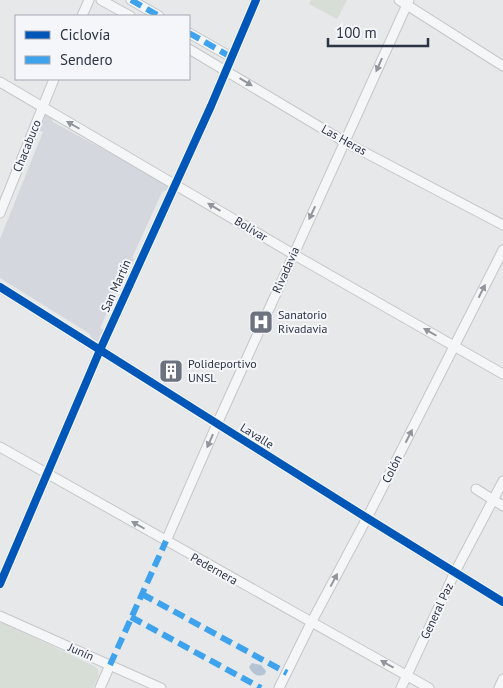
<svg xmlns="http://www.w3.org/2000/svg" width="503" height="688" viewBox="0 0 503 688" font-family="'PT Sans',sans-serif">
	<rect width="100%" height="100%" fill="#e6e8ea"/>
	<path fill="#d4d7dd" d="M46,115l5,2 2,5 116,63 -2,5 -5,2 -30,66 2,1 -2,6 -3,-1 -29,64 4,2 -4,10 -4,2 -5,-2 -1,-6 -90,-56v-39l43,-107 -5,-2 5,-13z"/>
	<g fill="#d6ded6">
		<path d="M311,0h36l-10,19 -28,-15z"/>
		<path d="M0,621l96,46c6,7 0,14 -3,21h-93z"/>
	</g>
	<path fill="#b4c4d5" d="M252,663l9,2 5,6 -1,3c-7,4 -13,0 -16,-7z"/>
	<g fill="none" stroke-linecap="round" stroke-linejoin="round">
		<g stroke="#c4c6c8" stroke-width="11">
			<g id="minor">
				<path d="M101,0l29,16"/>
				<path d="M131,0l28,16"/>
				<path d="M399,0l104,66"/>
				<path d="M82,16l7,-16"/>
				<path d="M189,33l42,24"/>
				<path d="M189,49l156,93 158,83"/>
				<path d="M0,82l293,172 210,120"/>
				<path d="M0,213l54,-134"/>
				<path d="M0,287l367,231 136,84"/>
				<path d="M0,447l429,241"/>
				<path d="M476,489l27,17"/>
				<path d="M166,541l51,-117 192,-424"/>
				<path d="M0,584l100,-234 111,-244 45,-106"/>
				<path d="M0,616l161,72"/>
				<path d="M100,688l10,-23"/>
				<path d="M279,688l32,-65 56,-105 136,-268"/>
				<path d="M401,688l54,-116 48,-91"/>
				<path d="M499,688l4,-9"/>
			</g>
		</g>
		<use href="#minor" stroke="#f5f6f7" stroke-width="9"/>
		<g stroke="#3ea3ec" stroke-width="6" stroke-dasharray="12 6" stroke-linecap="butt">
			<path d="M131,0l28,16"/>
			<path d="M189,33l42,24"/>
			<path d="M142,594l145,79"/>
			<path d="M131,617l130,71"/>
			<path d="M110,665l56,-124"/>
		</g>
		<g stroke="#f4f6f9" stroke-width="11">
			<g id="cycleway">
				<path d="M0,287l367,231 136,84"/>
				<path d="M0,584l100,-234 111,-244 45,-106"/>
			</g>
		</g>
		<use href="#cycleway" stroke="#0057b8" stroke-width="8"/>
	</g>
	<defs><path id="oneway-solid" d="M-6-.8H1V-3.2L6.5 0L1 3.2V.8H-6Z" transform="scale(1.25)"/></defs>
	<g fill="#90959e">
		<use href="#oneway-solid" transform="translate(379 65) rotate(114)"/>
		<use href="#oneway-solid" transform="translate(246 82) rotate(31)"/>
		<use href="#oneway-solid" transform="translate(73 125) rotate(-150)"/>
		<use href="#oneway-solid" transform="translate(214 207) rotate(-149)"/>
		<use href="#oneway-solid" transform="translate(312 213) rotate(115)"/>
		<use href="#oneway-solid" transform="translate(482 291) rotate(-63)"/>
		<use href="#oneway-solid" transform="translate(430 332) rotate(-150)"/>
		<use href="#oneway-solid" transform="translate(409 436) rotate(-63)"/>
		<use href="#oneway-solid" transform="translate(210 441) rotate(114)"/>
		<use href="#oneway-solid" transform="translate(138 525) rotate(-150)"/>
		<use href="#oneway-solid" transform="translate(334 580) rotate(-62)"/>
		<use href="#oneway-solid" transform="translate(387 664) rotate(-151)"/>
	</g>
	<defs>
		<g id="hospital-square" transform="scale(1.25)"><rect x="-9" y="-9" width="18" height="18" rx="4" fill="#6c737f" stroke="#f4f6f9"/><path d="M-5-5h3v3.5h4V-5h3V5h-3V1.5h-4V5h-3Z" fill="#fff"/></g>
		<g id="building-square" transform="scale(1.25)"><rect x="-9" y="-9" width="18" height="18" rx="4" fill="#6c737f" stroke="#f4f6f9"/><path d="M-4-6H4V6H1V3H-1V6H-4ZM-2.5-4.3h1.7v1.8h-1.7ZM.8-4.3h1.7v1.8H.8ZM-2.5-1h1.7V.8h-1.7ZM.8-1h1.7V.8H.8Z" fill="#fff"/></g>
	</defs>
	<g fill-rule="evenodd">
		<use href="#hospital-square" x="261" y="322"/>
		<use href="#building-square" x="171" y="371"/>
	</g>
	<g text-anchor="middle" stroke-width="4" stroke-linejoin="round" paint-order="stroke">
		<g font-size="12" fill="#2b3445" stroke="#f4f6f9">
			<text transform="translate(344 140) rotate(29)" y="4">Las Heras</text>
			<text transform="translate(27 146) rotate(-68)" y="4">Chacabuco</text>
			<text transform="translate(251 229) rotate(31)" y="4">Bolívar</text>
			<text transform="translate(286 270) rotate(-66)" y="4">Rivadavia</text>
			<text transform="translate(116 286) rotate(-66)" y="4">San Martín</text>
			<text transform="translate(257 436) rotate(32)" y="4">Lavalle</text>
			<text transform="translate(392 469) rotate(-63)" y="4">Colón</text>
			<text transform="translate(214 569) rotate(29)" y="4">Pedernera</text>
			<text transform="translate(437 611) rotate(-65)" y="4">General Paz</text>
			<text transform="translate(81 652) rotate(24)" y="4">Junín</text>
		</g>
		<g font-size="12" fill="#2b3445" stroke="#f4f6f9" text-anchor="start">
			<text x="278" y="319">Sanatorio<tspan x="278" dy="14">Rivadavia</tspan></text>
			<text x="188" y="368">Polideportivo<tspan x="188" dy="14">UNSL</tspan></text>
		</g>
	</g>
	<rect x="15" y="15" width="175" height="65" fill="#f4f6f9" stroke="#a4a8b1"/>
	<rect x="25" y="31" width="25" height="8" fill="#0057b8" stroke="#a4a8b1"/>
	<text x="60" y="40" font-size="15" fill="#2b3445">Ciclovía</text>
	<rect x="25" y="56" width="25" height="8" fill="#3ea3ec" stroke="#a4a8b1"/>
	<text x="60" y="65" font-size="15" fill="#2b3445">Sendero</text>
	<path d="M328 38v8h100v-8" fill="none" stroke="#2b3445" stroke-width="2.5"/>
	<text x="336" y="38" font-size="15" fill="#2b3445" stroke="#f4f6f9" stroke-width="4" paint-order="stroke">100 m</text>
</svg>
